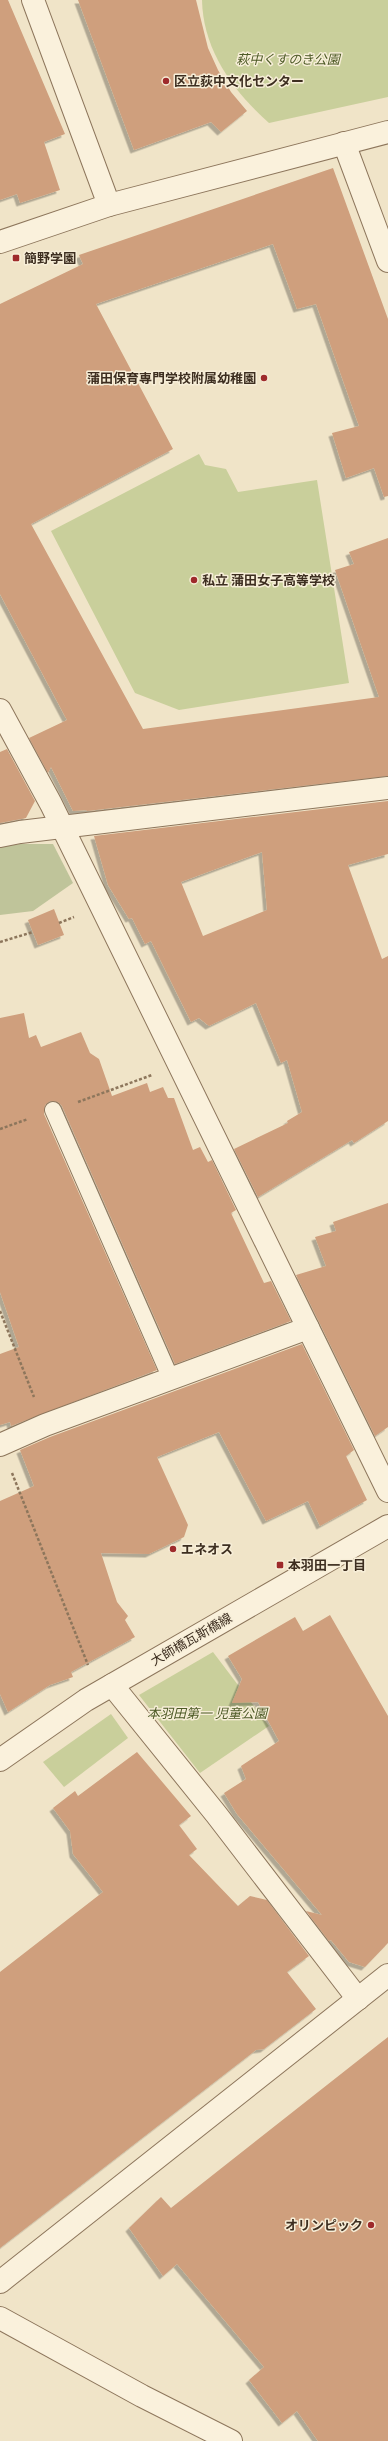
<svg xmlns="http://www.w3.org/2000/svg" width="388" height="2441" viewBox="0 0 388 2441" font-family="Georgia,'Noto Sans JP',serif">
	<defs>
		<filter id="shadow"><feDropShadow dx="-3.5" dy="3.5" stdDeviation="0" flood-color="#0004"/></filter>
	</defs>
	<rect width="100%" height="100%" fill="#f0e4c8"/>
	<g fill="#c9cf9b">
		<path d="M202,0h186v97l-119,26c-36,-32 -66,-73 -67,-123z"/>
		<path d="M199,454l6,11 21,4 12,23 79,-12 32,203 -170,27 -44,-17 -84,-162z"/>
		<path d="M213,1652l56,74 -69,47 -61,-78z"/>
		<path d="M111,1714l17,24 -64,49 -21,-25z"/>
	</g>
	<path fill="#bfc49a" d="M20,844h33l20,39 -40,28 -33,4v-68z"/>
	<g fill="#cf9f7d" fill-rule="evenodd" filter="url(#shadow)">
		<path d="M0,0h8l57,134 -21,8 16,48 -40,13 -3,-9 -17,6z"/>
		<path d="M78,0h118l12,48 10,22 13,22 16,19 -26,21 -10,-10 -77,28z"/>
		<path d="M333,168l55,151v177l-4,1 -10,-29 -28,10 -14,-45 27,-7 -43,-122 -19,5 -24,-65 -177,60 77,145 -142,75 112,205 236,-32 -44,-127 19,-6 -5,-12 39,-14v238l-301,35 -1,-1 -13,1 -22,-44 -3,6 -19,-35 38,-18 -67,-126v-290l83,-40 -4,-9z"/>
		<path d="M7,749l28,52 -9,17 -26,5v-71z"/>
		<path d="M388,801v53l-40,11 34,94 6,-3v165l-34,22 -2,-3 -94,57 -24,-48 54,-26 -1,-2 15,-9 -15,-52 -6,3 -25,-60 -47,23 -10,-8 -8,4 -40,-81 -6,3 -13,-26 -3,1 -21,-34 -14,-49zM262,852l5,58 -64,26 -22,-54z"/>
		<path d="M54,909l10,26 -26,10 -10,-25z"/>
		<path d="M24,1013l5,25 7,-3 5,12 40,-15 9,21 9,6 13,37 35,-13 3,9 13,-5 5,11h6l19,52 7,-3 8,15 4,-2 24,50 -5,3 33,70 7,-2 20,40 -116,43 -113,-258 -4,-4 -8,-1 -5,4 -1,9 113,256 -146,56 -1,-4 -10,3v-71l19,-7 -19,-55v-274z"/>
		<path d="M388,1203v224l-13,9 -79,-161 30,-9 -11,-29 21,-6 -3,-9z"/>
		<path d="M302,1344l52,106 -8,6 21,44 -47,26 -12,-25 -42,20 -47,-89 -62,25 31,68 -4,12 -35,17 -48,-1 16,49 11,14 -3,4 10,17 -64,35 2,5 -23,8 -42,27 -8,-18v-193l34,-15 -14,-36 30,-13z"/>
		<path d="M330,1615l58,101v227l-23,24 -16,-5 -18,-22 -2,1 -23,-30 16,4 -85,-101 -13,-21 22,-14 -5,-13 38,-25 -21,-39 -26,1 10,-24 -14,-23 67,-39 8,14z"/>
		<path d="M137,1752l54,64 -12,9 18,24 -8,6 49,51 12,-10 17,4 42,56 -22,16 29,37 -52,40 -8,1 -256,198v-276l103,-80 -30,-38 -3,-23 -17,-23 22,-17 3,5z"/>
		<path d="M388,2037v404h-70l-21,-30 -15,12 -33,-43 15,-13 -87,-103 -14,12 -34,-48 32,-31 10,11z"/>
	</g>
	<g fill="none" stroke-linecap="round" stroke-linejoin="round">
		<g stroke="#8d765c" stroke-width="18">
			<path id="service" d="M53,1110l118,269"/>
		</g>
		<g stroke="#8d765c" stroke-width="24">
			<g id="minor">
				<path d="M33,0l76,205"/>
				<path d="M344,143l44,118"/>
				<path d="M0,710l51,94 337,687"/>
				<path d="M0,836l20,-4 368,-44"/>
				<path d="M0,1445l45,-20 263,-97"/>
				<path d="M112,1685l104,129 142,185"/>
				<path d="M0,2282l388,-307"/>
				<path d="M0,2318l142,78 89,45"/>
			</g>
		</g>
		<g stroke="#8d765c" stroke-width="24">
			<g id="tertiary">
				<path d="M0,242l109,-37 279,-73"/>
				<path d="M0,1760l86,-60 302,-174"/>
			</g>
		</g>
		<g stroke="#8d765c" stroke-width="2.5" stroke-dasharray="3 2" stroke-linecap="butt">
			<path d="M59,923l15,-6"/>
			<path d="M0,942l33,-10"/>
			<path d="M78,1102l74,-27"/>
			<path d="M0,1129l28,-10"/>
			<path d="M0,1311l34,86"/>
			<path d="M12,1473l76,192"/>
		</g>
		<use href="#service" stroke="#faf1dc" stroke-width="16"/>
		<use href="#minor" stroke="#faf1dc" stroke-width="22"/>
		<use href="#tertiary" stroke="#faf1dc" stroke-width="22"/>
	</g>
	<g fill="#9e2a2b" stroke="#f7eed8" stroke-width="1.5">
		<circle cx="166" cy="81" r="4"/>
		<rect x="12" y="254" width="8" height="8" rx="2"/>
		<circle cx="264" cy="378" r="4"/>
		<circle cx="194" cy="580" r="4"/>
		<circle cx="173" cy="1549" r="4"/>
		<rect x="276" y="1561" width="8" height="8" rx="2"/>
		<circle cx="371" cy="2225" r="4"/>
	</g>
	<g text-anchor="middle" stroke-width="3" stroke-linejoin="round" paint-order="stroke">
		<g font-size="13" font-style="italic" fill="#4d5a26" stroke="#f7eed8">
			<text x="288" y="64">萩中くすのき公園</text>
			<text x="207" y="1718">本羽田第一 児童公園</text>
		</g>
		<g font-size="13" font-weight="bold" fill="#3d2e20" stroke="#f7eed8" text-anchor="start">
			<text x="174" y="86">区立荻中文化センター</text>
			<text x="24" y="263">簡野学園</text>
			<text x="256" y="383" text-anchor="end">蒲田保育専門学校附属幼稚園</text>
			<text x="202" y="585">私立 蒲田女子高等学校</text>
			<text x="181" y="1554">エネオス</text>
			<text x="288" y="1570">本羽田一丁目</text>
			<text x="363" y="2230" text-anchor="end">オリンピック</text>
		</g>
		<g font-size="13" fill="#3d2e20" stroke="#f7eed8">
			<text transform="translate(191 1639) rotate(-30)" y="5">大師橋瓦斯橋線</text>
		</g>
	</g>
</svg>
